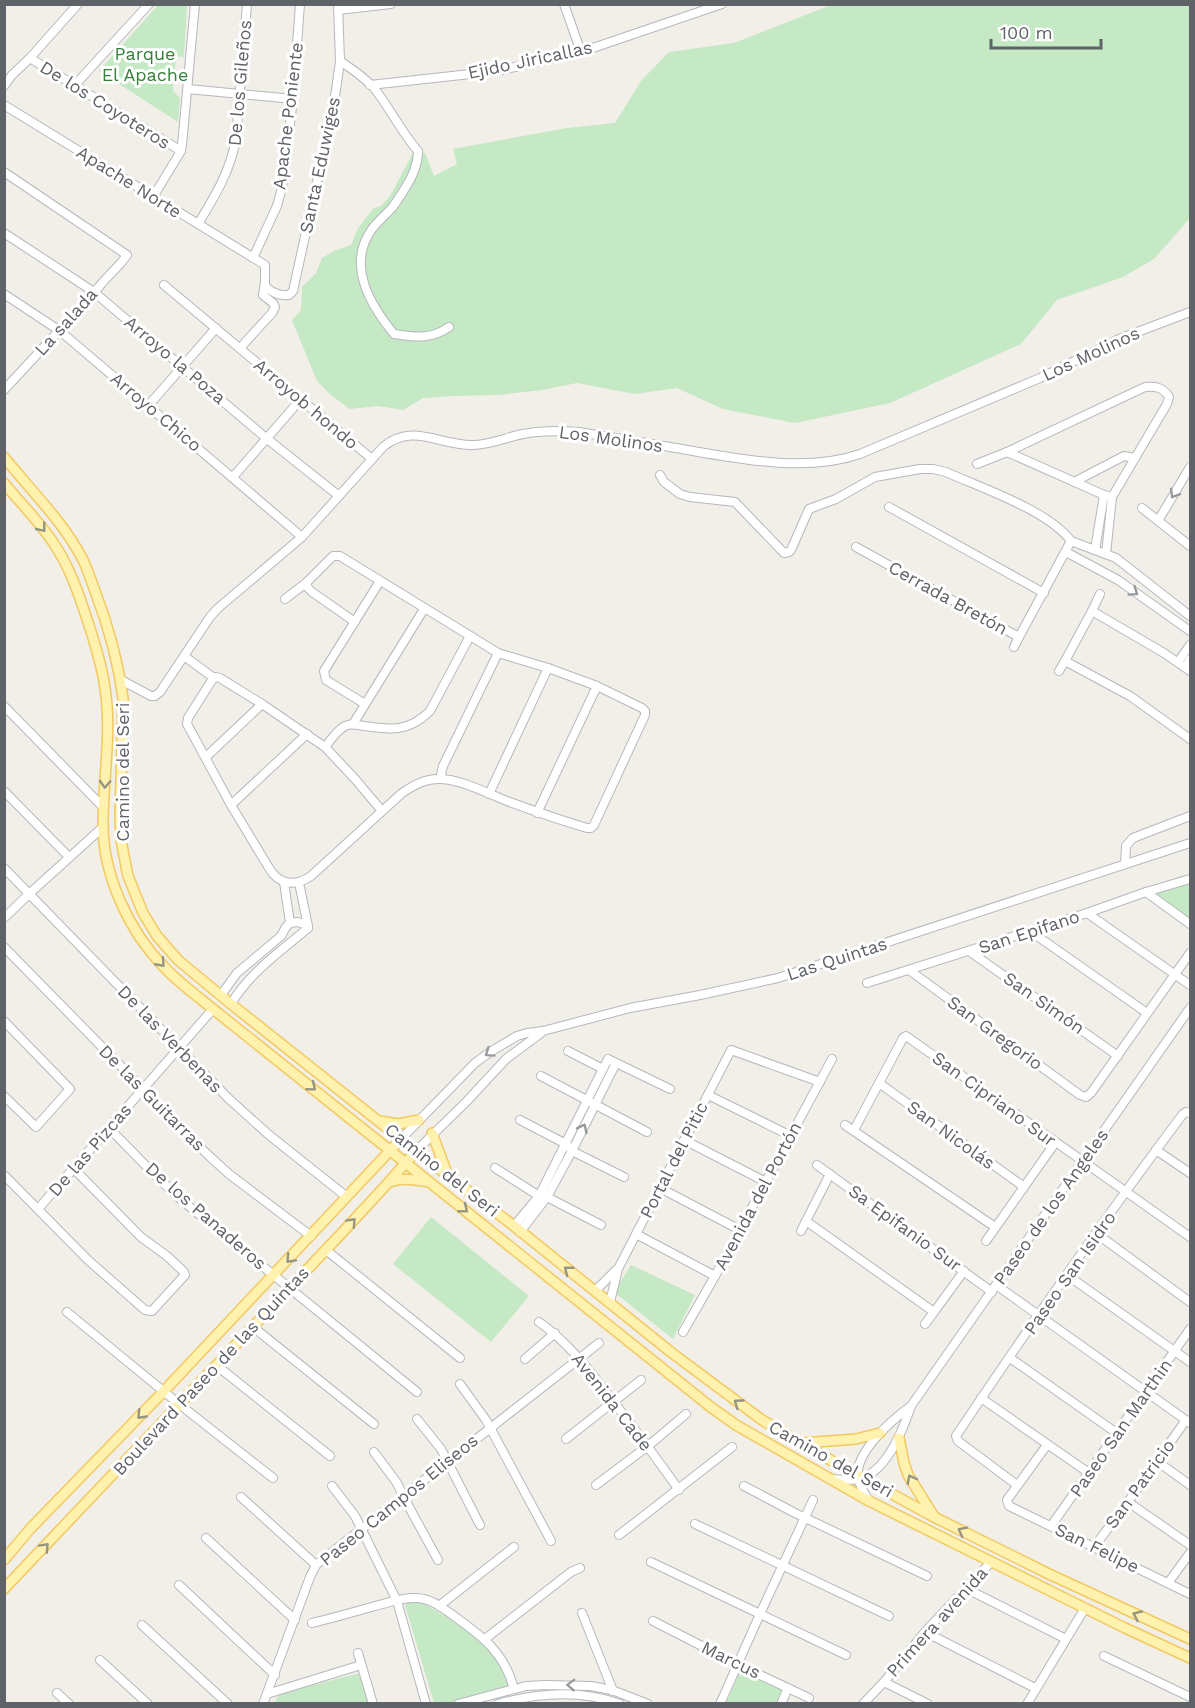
<svg xmlns="http://www.w3.org/2000/svg" width="1195" height="1708" viewBox="0 0 1195 1708" font-family="'Work Sans',sans-serif">
	<rect width="100%" height="100%" fill="#f1efe8"/>
	<g fill="#c5e8c5">
		<path d="M159,4l28,1 -3,52 -8,-1 -3,35 7,7 -2,24 -79,-51z"/>
		<path d="M831,5h359v213l-36,41 -31,18 -66,23 -36,44 -131,59 -95,20 -72,-14 -46,-21 -42,6 -58,-11 -35,7 -44,5 -45,1 -30,2 -20,12 -25,-4 -28,3 -18,-13 -15,-15 -25,-61 9,-10 1,-23 14,-14 6,-15 12,-7 17,-6 7,-17 16,-20 7,-2 9,-10 23,-43h12l9,23 23,-12 -4,-15 114,-21 48,-5 26,-42 28,-29 65,-9z"/>
		<path d="M1190,880v41l-38,-29z"/>
		<path d="M431,1217l98,79 -38,46 -98,-78z"/>
		<path d="M631,1265l64,30 -22,44 -59,-47z"/>
		<path d="M409,1601l14,2 48,29 29,29 11,21 -3,7 -58,14h-16l-29,-98z"/>
		<path d="M741,1669l41,20 -6,14 -50,1z"/>
		<path d="M360,1673l3,1 9,30h-98l5,-10z"/>
	</g>
	<g fill="none" stroke-linecap="round" stroke-linejoin="round">
		<g stroke="#b5b8bc" stroke-width="10">
			<g id="minor">
				<path d="M564,4l17,48"/>
				<path d="M338,10l53,-6"/>
				<path d="M30,58l151,93"/>
				<path d="M340,61c12,8 24,16 34,27 16,20 27,44 44,63 0,14 -6,27 -14,39 -4,6 -8,13 -13,19 -6,6 -14,13 -19,20 -26,36 -2,76 22,105 20,3 37,6 55,-7"/>
				<path d="M370,85l128,-14 83,-19 141,-48"/>
				<path d="M4,86l8,-11 18,-17 48,-54"/>
				<path d="M74,86l75,-82"/>
				<path d="M188,89l105,10"/>
				<path d="M4,105l261,160v17l-2,13 10,8 2,4 -3,6 -32,35"/>
				<path d="M4,172l123,83c-8,12 -20,21 -29,33 -14,16 -25,34 -43,47l-51,55"/>
				<path d="M153,197l28,-46 1,-6 13,-141"/>
				<path d="M198,224c17,-28 32,-52 38,-85l11,-135"/>
				<path d="M4,233l90,59 172,146 73,58"/>
				<path d="M253,258l24,-52 5,-18 11,-89 7,-95"/>
				<path d="M164,285l208,174"/>
				<path d="M265,286c7,7 15,10 24,9l4,-4 41,-187 6,-43 -2,-57"/>
				<path d="M4,294l56,37 242,206"/>
				<path d="M148,406l68,-78"/>
				<path d="M1007,452l97,43 8,2"/>
				<path d="M977,464l30,-12 138,-65c10,-1 18,0 24,10l-2,7 -55,93 -6,57"/>
				<path d="M660,475l4,7 16,12 10,3 45,5 49,51 5,-1 2,-2 18,-41 27,-10 39,-22 45,-8h13l13,3c35,16 102,38 125,69"/>
				<path d="M233,477l68,-78"/>
				<path d="M1074,482l50,-26 11,2"/>
				<path d="M889,507l155,86"/>
				<path d="M1142,508l48,38"/>
				<path d="M1158,521l32,-54"/>
				<path d="M1071,541l45,17 74,58"/>
				<path d="M856,547l163,90 52,-96"/>
				<path d="M1095,550l9,-55"/>
				<path d="M1066,552l52,28 72,51"/>
				<path d="M306,583l2,5 4,4 43,30"/>
				<path d="M285,599l21,-16 27,-27h7l158,97 50,15 49,18 45,22 3,3v4l-51,110 -3,3h-4c-27,-8 -53,-17 -80,-27 -21,-8 -44,-21 -66,-22 -15,-1 -27,6 -39,14l-91,83c-16,11 -32,9 -42,-8l-38,-63 -44,-81 1,-6 24,-38 4,-3 4,1 42,26 63,43 30,32 27,32"/>
				<path d="M1092,611l8,-17"/>
				<path d="M1014,647l5,-10"/>
				<path d="M184,656l30,22"/>
				<path d="M1178,662l12,-17"/>
				<path d="M1185,667l5,-8"/>
				<path d="M1059,671l6,-10"/>
				<path d="M1190,671l-26,-18 -72,-42 -27,50 65,35 60,43"/>
				<path d="M121,680l30,16h4l5,-4 50,-75 7,-8 85,-72 81,-90c30,-25 57,-1 90,-2 17,0 34,-8 50,-11 18,-4 38,-3 56,-2 31,5 61,10 91,15 60,10 132,27 190,7l180,-76 79,-39 71,-27"/>
				<path d="M365,704l-39,-24 -2,-9 56,-90"/>
				<path d="M4,706l99,101"/>
				<path d="M353,724l71,-115"/>
				<path d="M325,747c5,-6 12,-17 20,-21 6,-3 12,-1 19,0 27,4 45,6 66,-15l40,-75"/>
				<path d="M206,757l56,-53"/>
				<path d="M440,779l3,-13 55,-113"/>
				<path d="M4,791l65,66"/>
				<path d="M489,794l59,-126"/>
				<path d="M231,805l76,-71"/>
				<path d="M537,813l60,-127"/>
				<path d="M1125,864l1,-18 7,-8 57,-22"/>
				<path d="M4,868l224,230 41,37 78,62"/>
				<path d="M284,882l6,41"/>
				<path d="M299,883l9,43"/>
				<path d="M1146,892l44,32"/>
				<path d="M1087,913l103,72"/>
				<path d="M4,918l25,-24 74,-67"/>
				<path d="M1030,931l117,82"/>
				<path d="M4,947l203,207 22,20 82,62"/>
				<path d="M969,951l149,105"/>
				<path d="M909,970l171,125 6,2 5,-4 99,-140"/>
				<path d="M867,983l220,-70 59,-21 44,-13"/>
				<path d="M221,995l16,-22 44,-37 5,-9 4,-4 7,-1 8,2 3,4"/>
				<path d="M231,1004c19,-32 50,-53 77,-76"/>
				<path d="M4,1021l66,68 -34,38 -32,-31"/>
				<path d="M568,1051l35,18"/>
				<path d="M541,1076l106,56"/>
				<path d="M879,1083l145,104"/>
				<path d="M708,1095l83,41"/>
				<path d="M520,1120l46,24 6,7 52,26"/>
				<path d="M845,1125l150,102"/>
				<path d="M109,1128l43,44 27,26 238,194"/>
				<path d="M854,1130l49,-92 3,-2 284,201"/>
				<path d="M401,1139l74,-76 15,-11 27,-16 10,-3 16,-2 87,-23 70,-13 78,-17 412,-135"/>
				<path d="M684,1140l82,42"/>
				<path d="M1156,1150l34,23"/>
				<path d="M416,1151l51,-50 39,-42 35,-26"/>
				<path d="M817,1165l175,127"/>
				<path d="M495,1168l44,28 8,1 54,28"/>
				<path d="M830,1174l-24,47 128,91 30,-41"/>
				<path d="M4,1175l84,85 57,50 7,1 33,-36 -1,-3 -17,-16 -26,-19 -67,-68"/>
				<path d="M660,1188l80,42"/>
				<path d="M38,1209l175,-200"/>
				<path d="M514,1226l25,-30 69,-137 62,30"/>
				<path d="M801,1231l5,-10"/>
				<path d="M520,1232l27,-35 25,-46 44,-88"/>
				<path d="M636,1234l79,42"/>
				<path d="M1097,1234l93,68"/>
				<path d="M986,1241l69,-98"/>
				<path d="M326,1250l134,108"/>
				<path d="M1067,1275l123,87"/>
				<path d="M996,1285l194,138"/>
				<path d="M595,1291l21,-21"/>
				<path d="M610,1302l8,-33 113,-219 89,32"/>
				<path d="M67,1312l112,92 94,74"/>
				<path d="M539,1322c30,21 51,49 73,78 23,29 45,59 67,90"/>
				<path d="M925,1324l9,-12"/>
				<path d="M253,1327l121,97"/>
				<path d="M683,1332l32,-56 117,-217"/>
				<path d="M1010,1358l108,76"/>
				<path d="M525,1359l30,-26"/>
				<path d="M216,1365l114,91"/>
				<path d="M460,1384l26,36 65,121"/>
				<path d="M981,1398l108,75"/>
				<path d="M417,1419l24,30 39,76"/>
				<path d="M566,1439l75,-59"/>
				<path d="M1047,1445l-40,55 2,6 181,88"/>
				<path d="M374,1452l23,31 6,13 35,64"/>
				<path d="M1158,1462l32,23"/>
				<path d="M830,1479c9,0 20,2 29,0 28,-7 44,-49 52,-73l279,-398"/>
				<path d="M596,1485l52,-39 38,-32"/>
				<path d="M1017,1485l-59,-44 -2,-5c73,-109 148,-217 227,-322l3,-2 4,1"/>
				<path d="M332,1486l23,30 42,85 29,103"/>
				<path d="M744,1486l51,27 132,63"/>
				<path d="M241,1497l75,68"/>
				<path d="M869,1501c-4,-7 -11,-17 -11,-26 -2,-24 35,-56 53,-69"/>
				<path d="M1128,1502l62,43"/>
				<path d="M695,1524l194,92"/>
				<path d="M1051,1526l139,-197"/>
				<path d="M619,1535l113,-88"/>
				<path d="M206,1538l89,82"/>
				<path d="M1094,1547l34,-45 58,-82"/>
				<path d="M651,1562l195,93"/>
				<path d="M1168,1583l22,-30"/>
				<path d="M179,1585l96,90"/>
				<path d="M967,1589l99,50"/>
				<path d="M439,1606l75,-59"/>
				<path d="M582,1613l31,78"/>
				<path d="M653,1621l84,43 72,34"/>
				<path d="M312,1623c21,-5 42,-11 63,-17 13,-3 28,-9 41,-8 14,0 27,10 38,18 28,20 51,37 60,73"/>
				<path d="M142,1625l86,79"/>
				<path d="M925,1632l110,56"/>
				<path d="M485,1639l86,-67 9,-4"/>
				<path d="M358,1653l15,51"/>
				<path d="M1104,1656l86,41"/>
				<path d="M100,1660l48,44"/>
				<path d="M884,1682l44,22"/>
				<path d="M57,1693l12,11"/>
				<path d="M267,1694l94,-29"/>
				<path d="M263,1704l47,-127 6,-12 6,-5 277,-217"/>
				<path d="M458,1704l68,-18 20,-1 45,1 21,4 36,14"/>
				<path d="M498,1704c39,-11 83,-14 122,0"/>
				<path d="M720,1704l40,-90 53,-114"/>
				<path d="M781,1704l7,-16"/>
				<path d="M863,1704l21,-22 41,-50 66,-70"/>
				<path d="M1027,1704l58,-96"/>
			</g>
		</g>
		<g stroke="#f2c960" stroke-width="12">
			<g id="major">
				<path d="M4,457c27,34 59,64 79,103 5,10 8,21 12,31 13,34 23,70 28,107l-3,120 1,22 3,16 4,20 15,37 14,23 21,24 53,44 185,147 98,75 158,127 90,67 70,41 102,56 115,57 141,65"/>
				<path d="M4,483c17,21 38,41 52,64 15,23 23,48 32,75 7,22 14,43 17,66 7,45 -2,91 -2,136 0,52 26,107 61,143 15,16 32,28 49,42l499,399 24,17 133,76 256,127 65,30"/>
				<path d="M380,1121l18,3 21,-4"/>
				<path d="M432,1133l15,40"/>
				<path d="M390,1182c14,-5 25,-2 39,0"/>
				<path d="M899,1438l5,25 4,12 25,40"/>
				<path d="M802,1443l54,-4 24,-6"/>
				<path d="M4,1560l26,-31 134,-138 237,-252"/>
				<path d="M4,1589l335,-353 49,-53 28,-32"/>
			</g>
		</g>
		<use href="#minor" stroke="#fff" stroke-width="8"/>
		<use href="#major" stroke="#fff2af" stroke-width="9"/>
	</g>
	<defs><path id="oneway-chevron" d="M-2-3.5L2.5 0L-2 3.5" fill="none" stroke-width="1.6" stroke-linecap="round" stroke-linejoin="round" transform="scale(1.5)"/></defs>
	<g stroke="#979a9d">
		<use href="#oneway-chevron" transform="translate(1174 494) rotate(121)"/>
		<use href="#oneway-chevron" transform="translate(1134 592) rotate(35)"/>
		<use href="#oneway-chevron" transform="translate(489 1053) rotate(145)"/>
		<use href="#oneway-chevron" transform="translate(583 1128) rotate(-64)"/>
		<use href="#oneway-chevron" transform="translate(571 1685) rotate(-178)"/>
	</g>
	<g stroke="#979581">
		<use href="#oneway-chevron" transform="translate(42 528) rotate(51)"/>
		<use href="#oneway-chevron" transform="translate(105 784) rotate(93)"/>
		<use href="#oneway-chevron" transform="translate(161 963) rotate(48)"/>
		<use href="#oneway-chevron" transform="translate(312 1087) rotate(39)"/>
		<use href="#oneway-chevron" transform="translate(464 1209) rotate(39)"/>
		<use href="#oneway-chevron" transform="translate(352 1222) rotate(-47)"/>
		<use href="#oneway-chevron" transform="translate(290 1259) rotate(133)"/>
		<use href="#oneway-chevron" transform="translate(568 1270) rotate(-142)"/>
		<use href="#oneway-chevron" transform="translate(738 1403) rotate(-144)"/>
		<use href="#oneway-chevron" transform="translate(141 1415) rotate(134)"/>
		<use href="#oneway-chevron" transform="translate(911 1479) rotate(-118)"/>
		<use href="#oneway-chevron" transform="translate(962 1531) rotate(-153)"/>
		<use href="#oneway-chevron" transform="translate(45 1547) rotate(-47)"/>
		<use href="#oneway-chevron" transform="translate(1137 1615) rotate(-155)"/>
	</g>
	<g text-anchor="middle" stroke-width="6" stroke-linejoin="round" paint-order="stroke">
		<g font-size="18" fill="#348238" stroke="#fff">
			<text x="145" y="60">Parque<tspan x="145" dy="21">El Apache</tspan></text>
		</g>
		<g font-size="18" fill="#5f6368" stroke="#fff">
			<text transform="translate(530 60) rotate(-12)" y="6">Ejido Jiricallas</text>
			<text transform="translate(240 83) rotate(-85)" y="6">De los Gileños</text>
			<text transform="translate(105 105) rotate(32)" y="6">De los Coyoteros</text>
			<text transform="translate(288 116) rotate(-83)" y="6">Apache Poniente</text>
			<text transform="translate(320 165) rotate(-78)" y="6">Santa Eduwiges</text>
			<text transform="translate(129 182) rotate(32)" y="6">Apache Norte</text>
			<text transform="translate(66 322) rotate(-48)" y="6">La salada</text>
			<text transform="translate(1091 354) rotate(-25)" y="6">Los Molinos</text>
			<text transform="translate(175 360) rotate(40)" y="6">Arroyo la Poza</text>
			<text transform="translate(306 404) rotate(40)" y="6">Arroyob hondo</text>
			<text transform="translate(156 412) rotate(40)" y="6">Arroyo Chico</text>
			<text transform="translate(611 439) rotate(8)" y="6">Los Molinos</text>
			<text transform="translate(948 598) rotate(29)" y="6">Cerrada Bretón</text>
			<text transform="translate(123 772) rotate(-90)" y="6">Camino del Seri</text>
			<text transform="translate(1029 932) rotate(-18)" y="6">San Epifano</text>
			<text transform="translate(837 959) rotate(-18)" y="6">Las Quintas</text>
			<text transform="translate(1044 1003) rotate(35)" y="6">San Simón</text>
			<text transform="translate(995 1033) rotate(36)" y="6">San Gregorio</text>
			<text transform="translate(170 1039) rotate(46)" y="6">De las Verbenas</text>
			<text transform="translate(152 1098) rotate(45)" y="6">De las Guitarras</text>
			<text transform="translate(994 1099) rotate(36)" y="6">San Cipriano Sur</text>
			<text transform="translate(951 1135) rotate(36)" y="6">San Nicolás</text>
			<text transform="translate(90 1150) rotate(-49)" y="6">De las Pizcas</text>
			<text transform="translate(674 1160) rotate(-63)" y="6">Portal del Pitic</text>
			<text transform="translate(442 1170) rotate(38)" y="6">Camino del Seri</text>
			<text transform="translate(758 1196) rotate(-62)" y="6">Avenida del Portón</text>
			<text transform="translate(1051 1207) rotate(-55)" y="6">Paseo de los Angeles</text>
			<text transform="translate(206 1216) rotate(41)" y="6">De los Panaderos</text>
			<text transform="translate(905 1228) rotate(36)" y="6">Sa Epifanio Sur</text>
			<text transform="translate(1070 1273) rotate(-55)" y="6">Paseo San Isidro</text>
			<text transform="translate(211 1371) rotate(-47)" y="6">Boulevard Paseo de las Quintas</text>
			<text transform="translate(612 1402) rotate(52)" y="6">Avenida Cade</text>
			<text transform="translate(1121 1428) rotate(-55)" y="6">Paseo San Marthin</text>
			<text transform="translate(831 1459) rotate(29)" y="6">Camino del Seri</text>
			<text transform="translate(1140 1484) rotate(-54)" y="6">San Patricio</text>
			<text transform="translate(399 1500) rotate(-39)" y="6">Paseo Campos Eliseos</text>
			<text transform="translate(1097 1548) rotate(26)" y="6">San Felipe</text>
			<text transform="translate(937 1622) rotate(-48)" y="6">Primera avenida</text>
			<text transform="translate(731 1660) rotate(26)" y="6">Marcus</text>
		</g>
	</g>
	<rect width="1195" height="1708" fill="none" stroke="#5f6368" stroke-width="12"/>
	<path d="M991 39v9h110v-9" fill="none" stroke="#5f6368" stroke-width="3"/>
	<text x="1000" y="39" font-size="18" fill="#5f6368" stroke="#ffffff" stroke-width="4.5" paint-order="stroke">100 m</text>
</svg>
